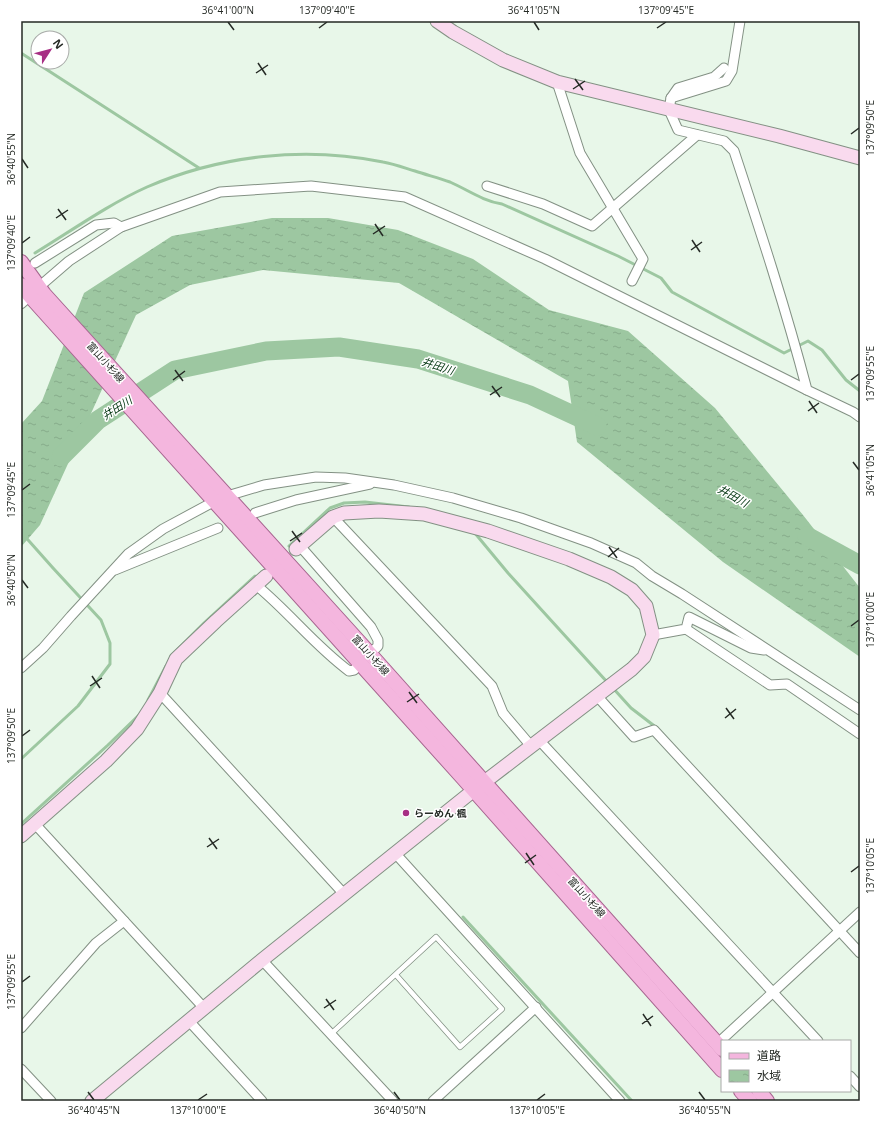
<svg xmlns="http://www.w3.org/2000/svg" width="881" height="1122" viewBox="0 0 881 1122" font-family="'Open Sans','Noto Sans JP',sans-serif">
	<defs>
		<pattern id="water-ripples" width="26" height="14" patternUnits="userSpaceOnUse"><rect width="26" height="14" fill="#9dc7a1"/><path d="M2 4q2-2 4 0t4 0M15 11q2-2 4 0t4 0" fill="none" stroke="#87ab8a"/></pattern>
	</defs>
	<rect width="100%" height="100%" fill="#e8f7e9"/>
	<path fill="url(#water-ripples)" d="M272,218h56l70,12 75,29 76,51 79,21 87,77 88,107 57,73v69l-137,-95 -146,-120 -9,-61 -169,-98 -136,-13 -73,15 -54,30 -96,210 -19,22v-123l21,-23 42,-108 88,-57z"/>
	<g fill="none" stroke-linecap="round" stroke-linejoin="round">
		<g stroke="#9dc7a1" stroke-width="3">
			<path d="M21,53l178,115"/>
			<path d="M35,253c36,-22 74,-49 112,-66 74,-32 158,-41 236,-25 11,2 22,6 32,9 12,4 24,7 35,11 18,8 33,19 52,22l116,52 43,22 11,14 112,61 24,-12 14,9 24,30 14,11"/>
			<path d="M21,532l32,36 48,52 9,23v21l-32,42 -57,53"/>
			<path d="M474,532l34,41 100,110"/>
			<path d="M289,546l41,-38 14,-5 21,-1 44,5"/>
			<path d="M171,656l33,-33 51,-47"/>
			<path d="M612,687l19,21 26,20"/>
			<path d="M148,700l18,-34"/>
			<path d="M21,824l87,-79 31,-30"/>
			<path d="M463,917l169,184"/>
		</g>
		<g stroke="#9dc7a1" stroke-width="19">
			<path d="M61,457l37,-37 77,-50 91,-19 73,-4 79,12 112,36 67,31"/>
			<path d="M807,536l53,29"/>
		</g>
		<g stroke="#839184" stroke-width="6">
			<path id="lane" d="M331,1034l105,-97 66,72 -42,38 -64,-72"/>
		</g>
		<g stroke="#839184" stroke-width="11">
			<g id="street">
				<path d="M740,21l-8,50 -6,10 -55,17 -2,12 9,20 46,11 10,10c26,79 52,158 73,239l46,22 7,5"/>
				<path d="M557,82l23,71 63,106 -11,22"/>
				<path d="M671,98l7,-10 36,-11 10,-9"/>
				<path d="M487,186l56,18 49,22 105,-91"/>
				<path d="M35,263l61,-38 18,-2 7,4"/>
				<path d="M40,286l29,-25 52,-34 99,-35 91,-6 94,11 140,62 262,131"/>
				<path d="M21,304l9,-8"/>
				<path d="M227,496l37,-11 52,-8 29,1 49,7 59,13 68,20 70,25 45,20 16,13 30,18 178,116"/>
				<path d="M255,513l41,-13 74,-16"/>
				<path d="M333,517l159,169 11,27 28,33"/>
				<path d="M300,546l71,81 7,13v6l-8,8"/>
				<path d="M115,570l103,-42"/>
				<path d="M256,585c33,27 59,61 93,86l5,-1 6,-6"/>
				<path d="M686,629l84,56 17,-1 73,50"/>
				<path d="M653,635l33,-6 3,-12 62,31 13,2"/>
				<path d="M21,668l22,-20 28,-32 57,-62 35,-25 52,-28"/>
				<path d="M160,693l184,201"/>
				<path d="M597,696l37,41 20,-7 206,223"/>
				<path d="M539,740l279,301"/>
				<path d="M35,824l169,184"/>
				<path d="M395,853l225,248"/>
				<path d="M262,960l131,141"/>
				<path d="M189,1021l73,80"/>
				<path d="M21,1028l75,-85 28,-22"/>
				<path d="M717,1044l143,-132"/>
				<path d="M21,1069l30,32"/>
				<path d="M850,1076l10,11"/>
				<path d="M433,1101l103,-94"/>
			</g>
		</g>
		<g stroke="#839184" stroke-width="15">
			<g id="secondary">
				<path d="M437,21l16,11 50,28 54,22 222,54 81,22"/>
				<path d="M21,836l85,-75 31,-32 23,-36 16,-34 40,-38 50,-45"/>
				<path d="M92,1101l170,-141 212,-170 158,-121 12,-12 9,-22 -7,-29 -14,-16 -21,-13 -42,-18 -81,-28 -64,-17 -45,-3 -35,2 -11,4 -37,32"/>
			</g>
		</g>
		<g stroke="#a6658f" stroke-width="16">
			<g id="primary">
				<path d="M21,262l23,32 326,360 352,395"/>
				<path d="M21,285l9,11 433,482 259,292"/>
				<path d="M741,1091l9,10"/>
				<path d="M759,1091l8,10"/>
			</g>
		</g>
		<use href="#lane" stroke="#fff" stroke-width="4.5"/>
		<use href="#street" stroke="#fff" stroke-width="9"/>
		<use href="#secondary" stroke="#f9daee" stroke-width="13"/>
		<use href="#primary" stroke="#f4b6de" stroke-width="14"/>
	</g>
	<path fill="none" stroke="#252a25" stroke-width="1.5" d="M228,22l6,8M534,22l5,8M319,28l8,-6M657,28l9,-6M258,63l8,12M256,73l12,-8M575,79l8,11M573,89l12,-8M851,134l8,-6M22,159l6,9M58,209l8,11M56,218l12,-8M375,224l8,12M373,234l12,-8M692,240l8,12M22,243l8,-6M691,250l11,-8M175,370l8,11M173,380l12,-9M851,380l8,-6M492,386l8,11M490,395l12,-8M809,401l8,12M808,411l11,-8M853,462l6,8M22,490l8,-6M292,531l8,11M290,541l12,-8M609,547l8,11M608,557l11,-9M22,580l6,8M851,626l8,-6M92,676l8,12M90,686l12,-8M409,692l8,11M407,702l12,-8M726,708l8,11M725,718l11,-9M22,736l8,-6M209,838l8,11M207,847l12,-8M526,853l8,12M525,863l11,-8M851,872l8,-6M22,982l8,-6M326,999l8,11M324,1008l12,-8M643,1014l8,12M642,1024l11,-8M88,1092l6,8M394,1092l6,8M699,1092l6,8M198,1100l9,-6M537,1100l8,-6"/>
	<circle fill="#a72f84" stroke="#fff" stroke-width="1.5" cx="406" cy="813" r="4"/>
	<g text-anchor="middle" stroke-width="3" stroke-linejoin="round" paint-order="stroke">
		<g font-size="10" fill="#252a25" stroke="#fff">
			<text transform="translate(106 362) rotate(48)" y="4">富山小杉線</text>
			<text transform="translate(371 655) rotate(48)" y="4">富山小杉線</text>
			<text transform="translate(587 897) rotate(48)" y="4">富山小杉線</text>
		</g>
		<g font-size="10" font-weight="bold" fill="#252a25" stroke="#fff" text-anchor="start">
			<text x="414" y="817">らーめん 楓</text>
		</g>
		<g font-size="11" font-style="italic" fill="#033511" stroke="#fff">
			<text transform="translate(438 366) rotate(18)" y="4">井田川</text>
			<text transform="translate(117 408) rotate(-33)" y="4">井田川</text>
			<text transform="translate(733 496) rotate(29)" y="4">井田川</text>
		</g>
	</g>
	<rect width="881" height="1122" fill="none" stroke="#ffffff" stroke-width="44"/>
	<rect x="721" y="1040" width="130" height="52" fill="#ffffff" stroke="#a8aaa8"/>
	<rect x="729" y="1053" width="20" height="6" fill="#f4b6de" stroke="#a8aaa8"/>
	<text x="757" y="1060" font-size="12" fill="#252a25">道路</text>
	<rect x="729" y="1070" width="20" height="12" fill="url(#water-ripples)" stroke="#a8aaa8"/>
	<text x="757" y="1080" font-size="12" fill="#252a25">水域</text>
	<g transform="translate(50 50) rotate(54)"><circle r="19" fill="#ffffff" stroke="#a8aaa8"/>
	<path d="M0-3L7 15L0 10L-7 15Z" fill="#a72f84"/>
	<text y="-6" font-size="11" font-weight="bold" text-anchor="middle" fill="#252a25">N</text>
	</g>
	<rect x="22" y="22" width="837" height="1078" fill="none" stroke="#252a25" stroke-width="1.5"/>
	<g font-size="10" text-anchor="middle" fill="#252a25">
		<text x="228" y="14">36°41'00"N</text>
		<text x="327" y="14">137°09'40"E</text>
		<text x="534" y="14">36°41'05"N</text>
		<text x="666" y="14">137°09'45"E</text>
		<text transform="translate(870 128) rotate(-90)" y="4">137°09'50"E</text>
		<text transform="translate(11 159) rotate(-90)" y="4">36°40'55"N</text>
		<text transform="translate(11 243) rotate(-90)" y="4">137°09'40"E</text>
		<text transform="translate(870 374) rotate(-90)" y="4">137°09'55"E</text>
		<text transform="translate(870 470) rotate(-90)" y="4">36°41'05"N</text>
		<text transform="translate(11 490) rotate(-90)" y="4">137°09'45"E</text>
		<text transform="translate(11 580) rotate(-90)" y="4">36°40'50"N</text>
		<text transform="translate(870 620) rotate(-90)" y="4">137°10'00"E</text>
		<text transform="translate(11 736) rotate(-90)" y="4">137°09'50"E</text>
		<text transform="translate(870 866) rotate(-90)" y="4">137°10'05"E</text>
		<text transform="translate(11 982) rotate(-90)" y="4">137°09'55"E</text>
		<text x="94" y="1114">36°40'45"N</text>
		<text x="198" y="1114">137°10'00"E</text>
		<text x="400" y="1114">36°40'50"N</text>
		<text x="537" y="1114">137°10'05"E</text>
		<text x="705" y="1114">36°40'55"N</text>
	</g>
</svg>
